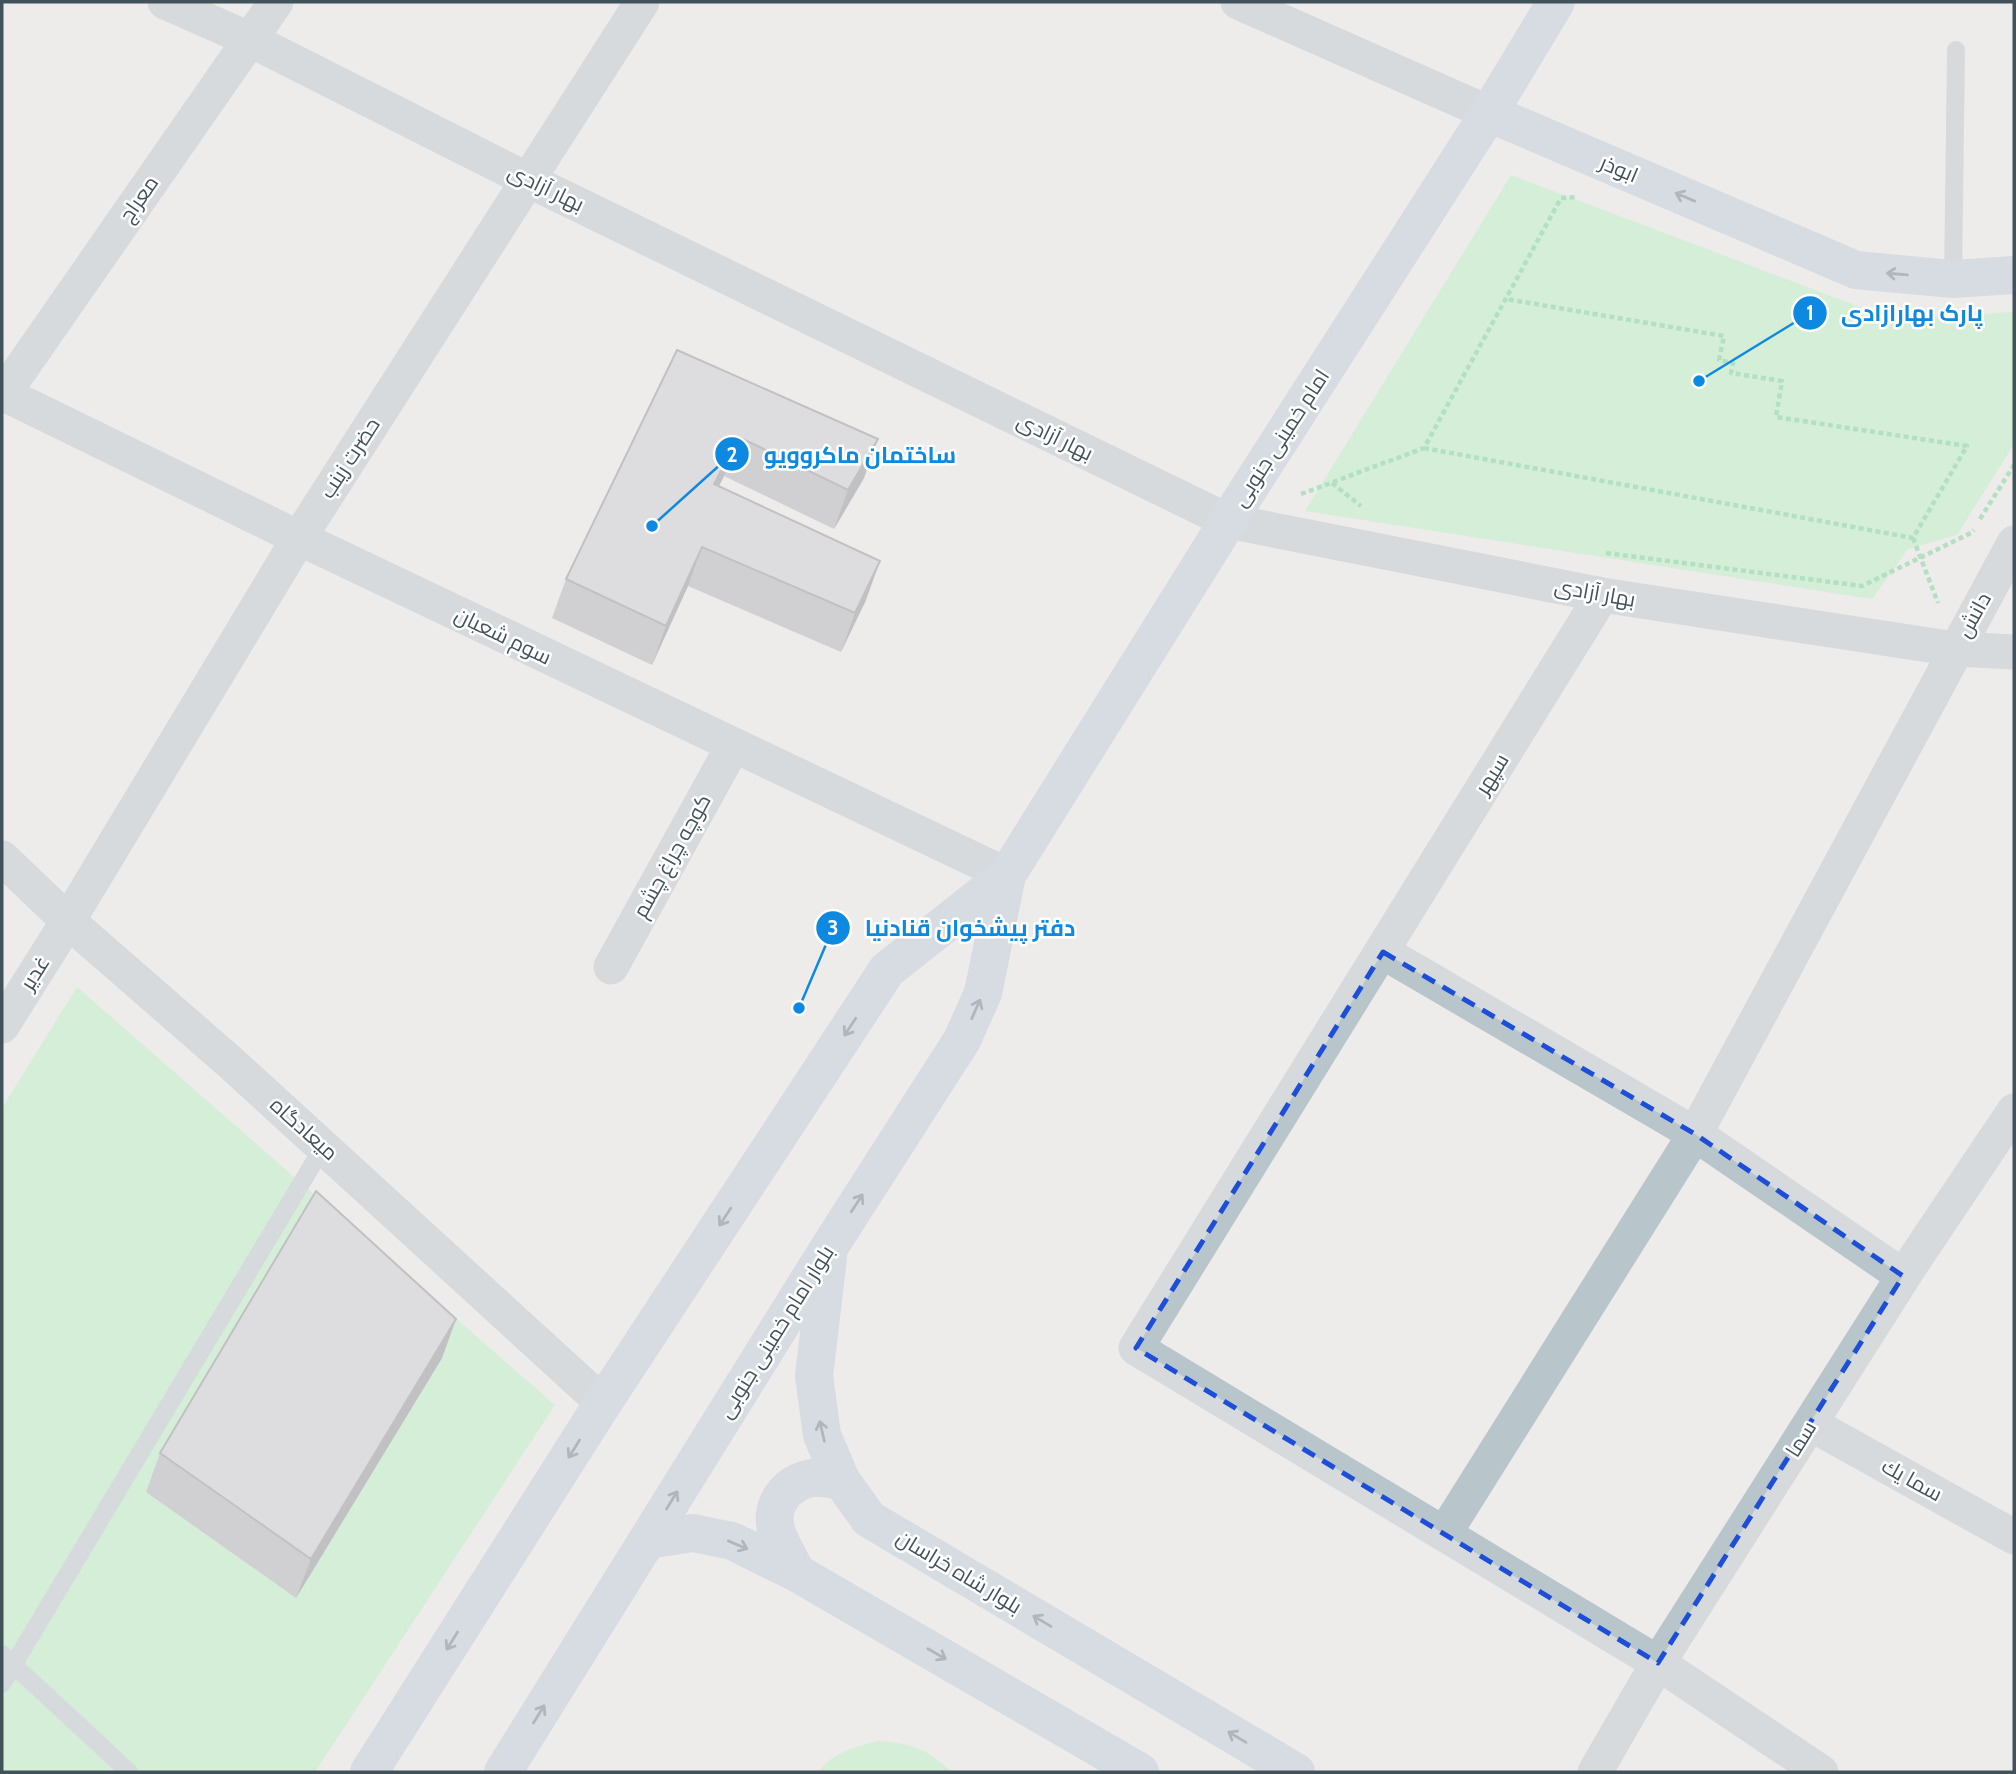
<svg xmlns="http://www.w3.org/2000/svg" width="2016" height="1774" viewBox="0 0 2016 1774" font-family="Cabin,Cairo,sans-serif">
	<rect width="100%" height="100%" fill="#eeebeb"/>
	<g fill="#b4f1c2">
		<path d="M1511,175l381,144 122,-7v132l-57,91 -49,14 -36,50 -567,-88z"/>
		<path d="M77,987l478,418 -240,367h-313v-664z"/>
		<path d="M878,1741c35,3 48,7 74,31h-133c13,-20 37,-25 59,-31z"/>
	</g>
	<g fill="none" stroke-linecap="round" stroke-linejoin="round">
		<g stroke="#69d28f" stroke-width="4.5" stroke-dasharray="5 3.5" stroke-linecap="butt">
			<path d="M1804,296l18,7"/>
			<path d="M1424,448l489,90 54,-92 -191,-29 6,-36 -51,-8 2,-10 -14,-3 5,-24 -218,-37"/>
			<path d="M1332,483l29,23"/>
			<path d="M1301,494l123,-46 137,-250 17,-1"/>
			<path d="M1980,519l34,-54"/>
			<path d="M1913,538l25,65"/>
			<path d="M1606,553l256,33 109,-53 3,-3"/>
		</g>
		<g stroke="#b8c6cc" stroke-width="18">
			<path d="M1953,279l3,-229"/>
			<path d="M2,1654l127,118"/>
			<path d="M2,1684l321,-537"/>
		</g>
		<g stroke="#b8c6cc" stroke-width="35">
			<path d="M165,2l84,37 279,141 700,341 374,74 353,54 59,3"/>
			<path d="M1238,2l251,111"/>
			<path d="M2,393l297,145 708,337"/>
			<path d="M2,396l274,-394"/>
			<path d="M1602,595l-466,753 522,315 163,109"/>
			<path d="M2,858l66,63 163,142 372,340"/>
			<path d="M1383,952l312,182 208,142"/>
			<path d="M611,967l122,-221"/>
			<path d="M2,1026l66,-105 231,-383 343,-536"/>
			<path d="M1811,1424l203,113"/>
			<path d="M1444,1534l251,-400 319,-591"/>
			<path d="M1595,1772l63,-109 252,-397 104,-155"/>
		</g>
		<g stroke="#b9cad4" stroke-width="38">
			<path d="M1489,113l367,157 97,9 61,-4"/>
			<path d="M828,1258l-14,118 8,59 19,45 28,39 427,253"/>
			<path d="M648,1540l45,-7 39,8 65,32 343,199"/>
			<path d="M797,1573c-7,-13 -15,-26 -20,-40 -9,-27 9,-51 36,-55 9,-1 19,2 28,2"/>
			<path d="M369,1772l234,-369 284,-433 120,-95 221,-354 261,-408 67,-111"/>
			<path d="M503,1772l327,-526 132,-206 21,-47 24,-118"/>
		</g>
	</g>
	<g fill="#abafb4">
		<path d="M677,350l187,128 -30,51 -110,-53 -5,10 147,114 -25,52 -153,-66 -36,79 -100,-47 14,-39z"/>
		<path d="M456,1319l-14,39 -146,240 -150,-106 14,-39z"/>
	</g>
	<g fill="#8b8f92">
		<path d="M739,437l-15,39 -24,47 14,-39z"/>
		<path d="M878,439l-14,39 -30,51 14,-39z"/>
		<path d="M702,547l-14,39 -36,79 14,-39z"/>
		<path d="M880,561l-14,39 -25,52 14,-39z"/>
		<path d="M456,1319l-14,39 -146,240 15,-39z"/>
	</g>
	<g fill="#c7ccd1" stroke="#8b8f92" stroke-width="2">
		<path d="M677,350l201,89 -30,51 -109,-53 -25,47 166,77 -25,52 -153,-66 -36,79 -100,-47z"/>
		<path d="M316,1191l140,128 -145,240 -151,-106z"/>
	</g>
	<defs><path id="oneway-shaft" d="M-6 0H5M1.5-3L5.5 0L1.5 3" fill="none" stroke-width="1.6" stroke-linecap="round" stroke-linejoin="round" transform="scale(1.75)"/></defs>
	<g stroke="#66767f">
		<use href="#oneway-shaft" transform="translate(1685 197) rotate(-157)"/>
		<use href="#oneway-shaft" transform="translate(1897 274) rotate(-175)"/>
		<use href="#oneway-shaft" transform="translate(976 1009) rotate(-66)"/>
		<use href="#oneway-shaft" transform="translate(850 1027) rotate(123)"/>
		<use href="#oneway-shaft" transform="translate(857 1203) rotate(-57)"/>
		<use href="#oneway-shaft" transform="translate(725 1217) rotate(123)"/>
		<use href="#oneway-shaft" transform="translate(822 1431) rotate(-103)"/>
		<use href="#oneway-shaft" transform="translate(574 1449) rotate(122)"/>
		<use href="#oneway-shaft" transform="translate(672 1500) rotate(-58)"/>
		<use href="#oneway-shaft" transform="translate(738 1545) rotate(23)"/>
		<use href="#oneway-shaft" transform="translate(1042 1621) rotate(-149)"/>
		<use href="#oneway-shaft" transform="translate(452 1641) rotate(122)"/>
		<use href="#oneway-shaft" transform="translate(937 1654) rotate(30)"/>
		<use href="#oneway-shaft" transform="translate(539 1714) rotate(-58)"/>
		<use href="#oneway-shaft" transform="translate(1237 1737) rotate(-149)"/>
	</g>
	<path d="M0 0H2016V1774H0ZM1383,952l312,182 208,142 -245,387 -522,-315z" fill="#eeebeb" fill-opacity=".55" fill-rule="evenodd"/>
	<path fill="none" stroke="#1d4ed8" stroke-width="5" stroke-dasharray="14 9" stroke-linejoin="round" d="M1383,952l312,182 208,142 -245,387 -522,-315z"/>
	<g text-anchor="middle" stroke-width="5" stroke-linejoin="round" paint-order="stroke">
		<g font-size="21" fill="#42525a" stroke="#fff">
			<text transform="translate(1619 169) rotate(23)" y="7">ابوذر</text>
			<text transform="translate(546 188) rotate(26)" y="7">بهار آزادی</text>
			<text transform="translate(139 199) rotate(-55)" y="7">معراج</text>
			<text transform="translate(1055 437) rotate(26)" y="7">بهار آزادی</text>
			<text transform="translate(1281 438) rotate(-57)" y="7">امام خمینی جنوبی</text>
			<text transform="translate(350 458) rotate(-57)" y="7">حضرت زینب</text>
			<text transform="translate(1595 593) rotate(10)" y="7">بهار آزادی</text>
			<text transform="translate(1974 615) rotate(-61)" y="7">دانش</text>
			<text transform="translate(503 636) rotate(26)" y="7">سوم شعبان</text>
			<text transform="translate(1492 774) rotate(-58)" y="7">سپهر</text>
			<text transform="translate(672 856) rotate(-61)" y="7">کوچه چراغ چشم</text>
			<text transform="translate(35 973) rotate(-58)" y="7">غدیر</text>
			<text transform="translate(304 1129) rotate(42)" y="7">میعادگاه</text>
			<text transform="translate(776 1332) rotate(-58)" y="7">بلوار امام خمینی جنوبی</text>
			<text transform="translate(1801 1439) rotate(-58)" y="7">سما</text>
			<text transform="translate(1912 1480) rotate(29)" y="7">سما يك</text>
			<text transform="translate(959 1572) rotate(31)" y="7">بلوار شاه خراسان</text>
		</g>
	</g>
	<path fill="none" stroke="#0e89e1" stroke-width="2.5" d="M1699 381L1810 313M652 526L732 454M799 1008L833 928"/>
	<g fill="#0e89e1" stroke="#fff" stroke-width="2.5">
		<circle cx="1699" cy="381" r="7"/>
		<circle cx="652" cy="526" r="7"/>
		<circle cx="799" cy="1008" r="7"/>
		<circle cx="1810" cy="313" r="18"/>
		<circle cx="732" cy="454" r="18"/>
		<circle cx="833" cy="928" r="18"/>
	</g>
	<g font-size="21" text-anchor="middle" font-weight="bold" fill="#fff">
		<text x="1810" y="320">1</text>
		<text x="732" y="462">2</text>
		<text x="833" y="935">3</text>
	</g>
	<g font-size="23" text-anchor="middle" font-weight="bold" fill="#0e89e1" stroke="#fff" stroke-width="5" stroke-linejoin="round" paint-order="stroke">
		<text x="1912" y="321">پارک بهارازادی</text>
		<text x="860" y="463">ساختمان ماکروویو</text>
		<text x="970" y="936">دفتر پیشخوان قنادنیا</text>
	</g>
	<rect width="2016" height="1774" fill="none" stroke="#42525a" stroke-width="7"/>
</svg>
